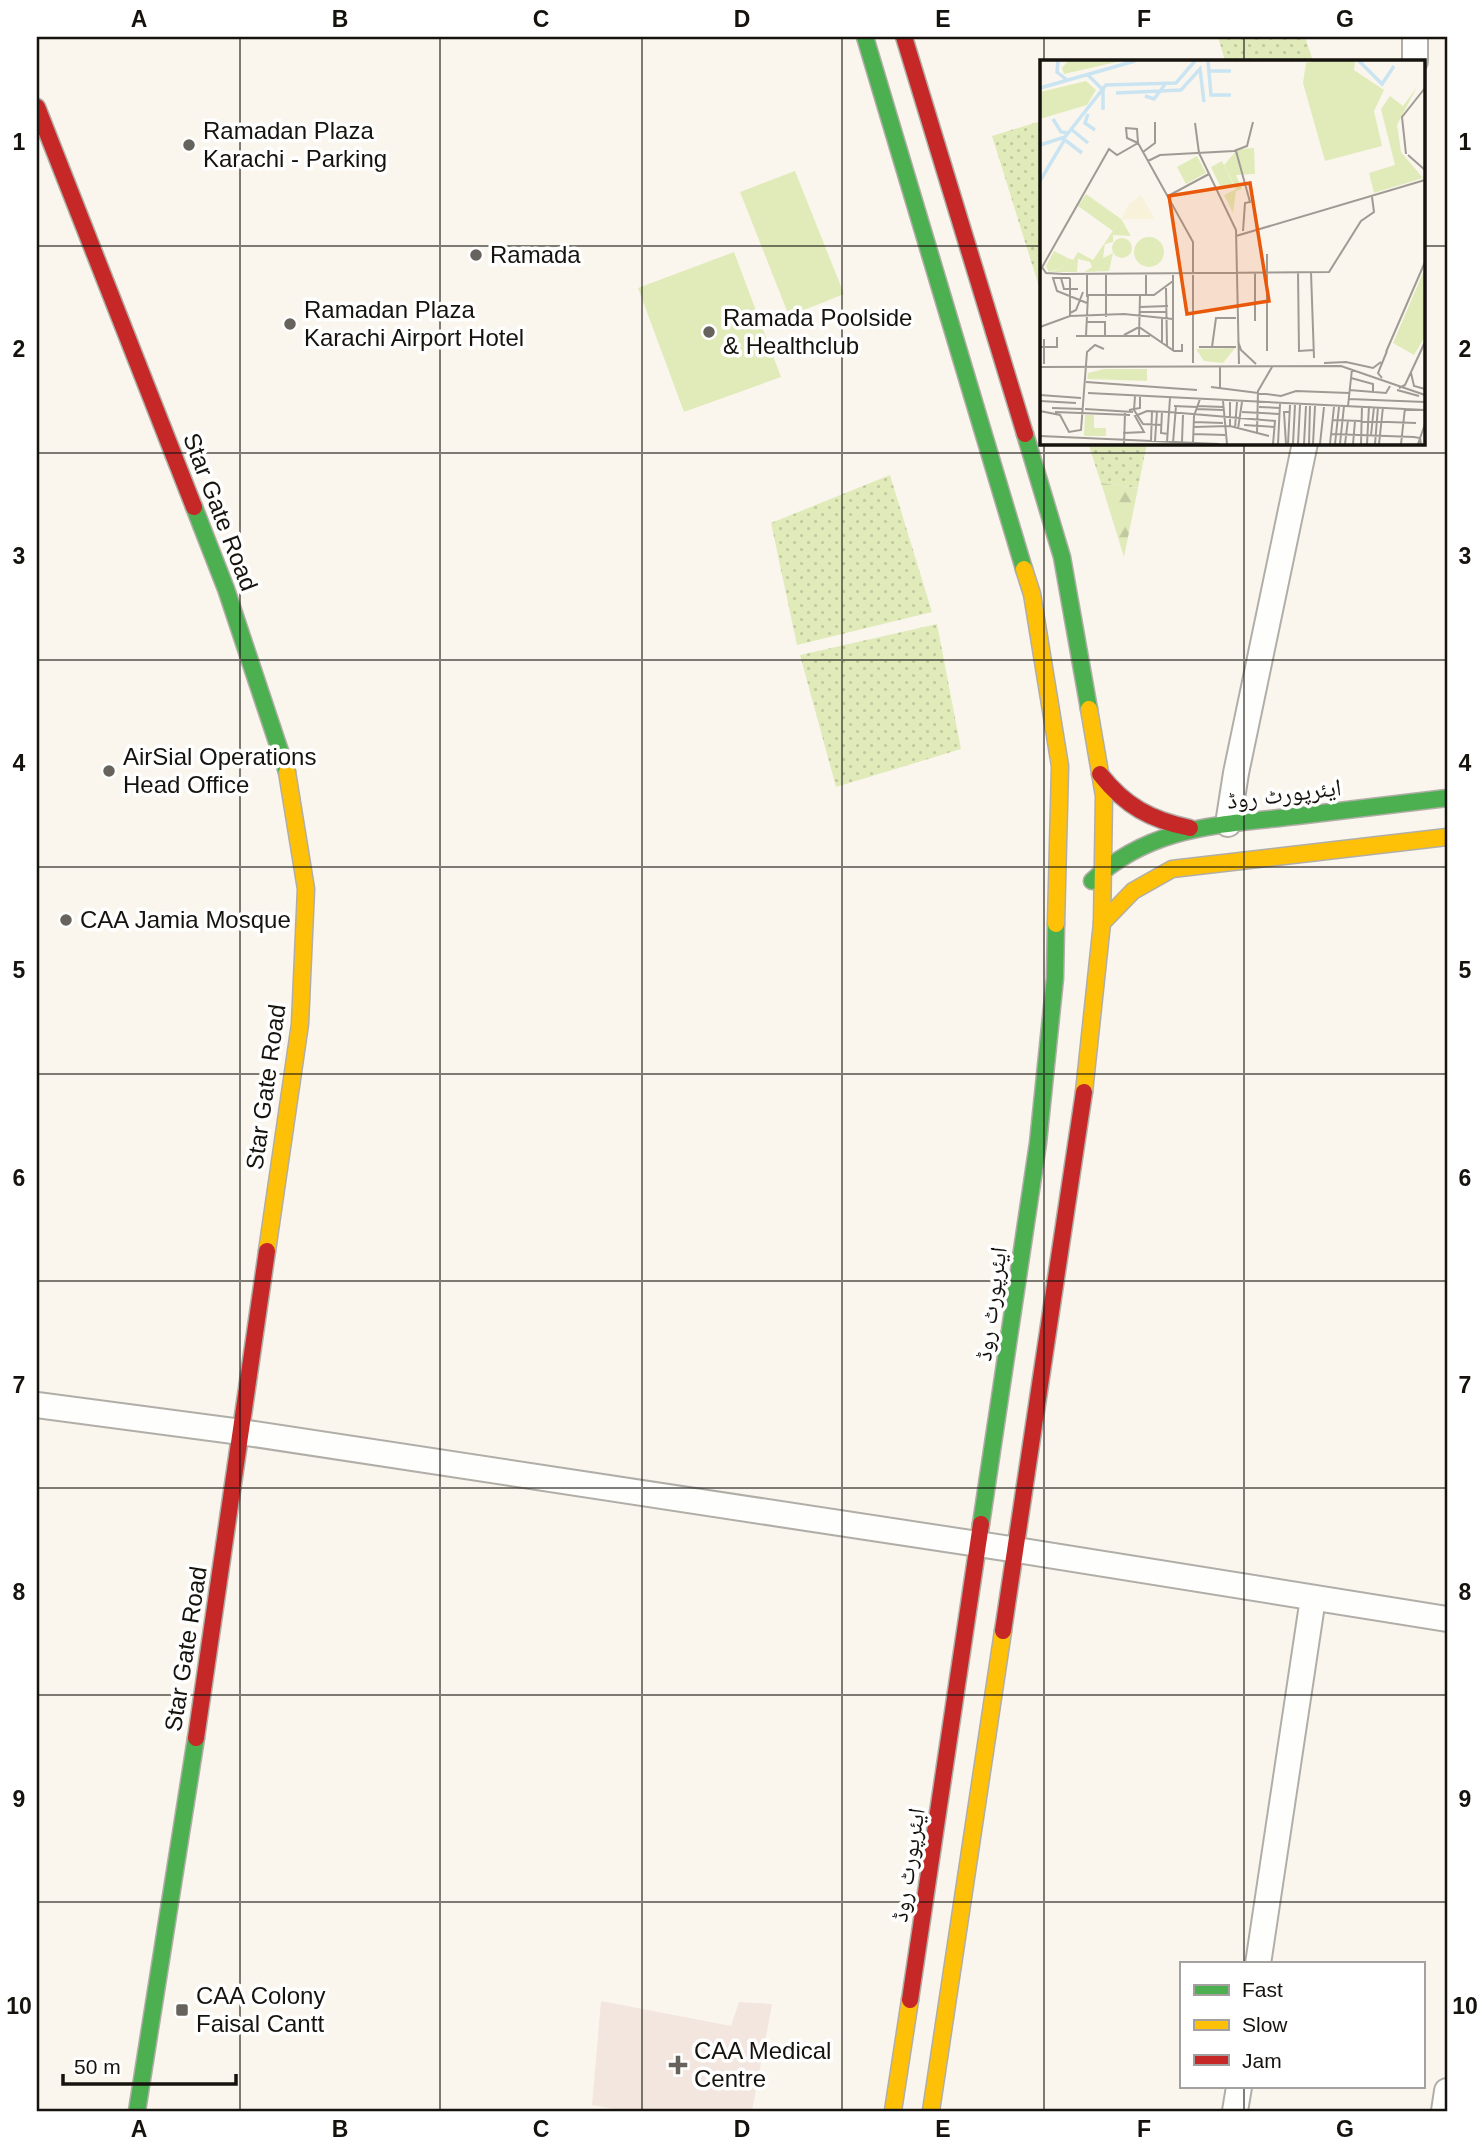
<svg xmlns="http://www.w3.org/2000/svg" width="1484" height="2148" viewBox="0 0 1484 2148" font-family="Arial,'Noto Naskh Arabic',sans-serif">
	<defs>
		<pattern id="grass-dots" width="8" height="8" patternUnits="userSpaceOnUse" patternTransform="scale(1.75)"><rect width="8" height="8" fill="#e1ebba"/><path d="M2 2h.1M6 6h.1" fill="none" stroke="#c0c99f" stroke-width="1.8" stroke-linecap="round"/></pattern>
		<pattern id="forest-firs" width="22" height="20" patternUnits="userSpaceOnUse" patternTransform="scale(1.75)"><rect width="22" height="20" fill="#e1ebba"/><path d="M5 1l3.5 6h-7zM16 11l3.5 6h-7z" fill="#c0c99f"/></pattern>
	</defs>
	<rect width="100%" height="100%" fill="#faf6ee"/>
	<path fill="#f3e6df" d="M601,2001l130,25 8,-24 33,2 -20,107h-127l-33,-6z"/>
	<g fill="url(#grass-dots)">
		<path d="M1218,37h87l8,24h-88z"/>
		<path d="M1041,121v172l-49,-157z"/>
		<path d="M1088,443h59l-9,45 -37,-5z"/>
		<path d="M890,475l42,137 -135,33 -26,-122z"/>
		<path d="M937,624l24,125 -125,38 -36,-132z"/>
	</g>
	<path fill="url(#forest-firs)" d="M1101,483l37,5 -14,69z"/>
	<g fill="#e1ebba">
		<path d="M795,171l49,123 -55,22 -49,-124z"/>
		<path d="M734,252l47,125 -97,35 -46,-124z"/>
	</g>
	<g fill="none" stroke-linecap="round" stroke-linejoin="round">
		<g stroke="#b1aea8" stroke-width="28">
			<g id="street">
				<path d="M1415,37v24"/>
				<path d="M1228,824l8,-51 69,-330"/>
				<path d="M37,1405l204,27 776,118 430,69"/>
				<path d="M1258,1964l55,-366"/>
				<path d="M1235,2111l4,-24"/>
				<path d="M1444,2111l3,-20"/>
			</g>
		</g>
		<g stroke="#b1aea8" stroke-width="19">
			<g id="fast">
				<path d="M865,37l159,532"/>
				<path d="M1025,434l37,123 27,152"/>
				<path d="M194,507l32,82 61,183"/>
				<path d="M1092,881c59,-56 130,-56 205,-65 50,-6 100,-12 150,-18"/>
				<path d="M981,1524l57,-381 17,-165 1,-54"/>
				<path d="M137,2111l59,-373"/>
			</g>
		</g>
		<g stroke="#b1aea8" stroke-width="19">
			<g id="slow">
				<path d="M1024,569l8,25 28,172 -4,158"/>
				<path d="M1102,923l31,-32 39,-22 275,-32"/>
				<path d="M1084,1092l18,-169 2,-127 -15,-87"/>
				<path d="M267,1251l33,-227 6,-135 -19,-117"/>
				<path d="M893,2111l17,-111"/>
				<path d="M931,2111l72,-480"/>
			</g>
		</g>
		<g stroke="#b1aea8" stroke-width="19">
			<g id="jam">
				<path d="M904,37l121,397"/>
				<path d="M37,107l157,400"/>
				<path d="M1100,774c25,32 51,46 90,54"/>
				<path d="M1003,1631l81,-539"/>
				<path d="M196,1738l71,-487"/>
				<path d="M910,2000l71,-476"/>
			</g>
		</g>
		<use href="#street" stroke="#fefefc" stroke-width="24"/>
		<use href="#fast" stroke="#4caf50" stroke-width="16"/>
		<use href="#slow" stroke="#ffc107" stroke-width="16"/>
		<use href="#jam" stroke="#c62828" stroke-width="16"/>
	</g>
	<path fill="none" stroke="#16130e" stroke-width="2" stroke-opacity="0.55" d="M240,37v2074M440,37v2074M642,37v2074M842,37v2074M1044,37v24M1244,37v24M37,246h1004M1423,246h24M1044,443v1668M1244,443v1521M37,453h1410M37,660h1410M37,867h1410M37,1074h1410M37,1281h1410M37,1488h1410M37,1695h1410M37,1902h1410M1244,2087v24"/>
	<g fill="#66625c" stroke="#fff" stroke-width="2.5">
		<circle cx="189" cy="145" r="7"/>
		<circle cx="476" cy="255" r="7"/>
		<circle cx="290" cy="324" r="7"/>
		<circle cx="709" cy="332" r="7"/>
		<circle cx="109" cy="771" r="7"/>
		<circle cx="66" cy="920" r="7"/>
		<rect x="175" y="2003" width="14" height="14" rx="3.5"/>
		<path d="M674.5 2054.5h7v7h7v7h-7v7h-7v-7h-7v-7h7z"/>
	</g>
	<g text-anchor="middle" stroke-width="7" stroke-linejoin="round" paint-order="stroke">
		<g font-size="24" fill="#16130e" stroke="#fff" text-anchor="start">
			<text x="203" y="139">Ramadan Plaza<tspan x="203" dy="28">Karachi - Parking</tspan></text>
			<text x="490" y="263">Ramada</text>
			<text x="304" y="318">Ramadan Plaza<tspan x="304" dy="28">Karachi Airport Hotel</tspan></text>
			<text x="723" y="326">Ramada Poolside<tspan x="723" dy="28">&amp; Healthclub</tspan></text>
			<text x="123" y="765">AirSial Operations<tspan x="123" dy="28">Head Office</tspan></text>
			<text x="80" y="928">CAA Jamia Mosque</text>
			<text x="196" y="2004">CAA Colony<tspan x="196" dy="28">Faisal Cantt</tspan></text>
			<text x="694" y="2059">CAA Medical<tspan x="694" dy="28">Centre</tspan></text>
		</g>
		<g font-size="24" fill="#16130e" stroke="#fff">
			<text transform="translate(220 512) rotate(69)" y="8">Star Gate Road</text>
			<text transform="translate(1284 794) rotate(-7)" y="8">ایئرپورٹ روڈ</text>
			<text transform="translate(266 1087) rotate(-82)" y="8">Star Gate Road</text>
			<text transform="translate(991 1304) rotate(-82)" y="8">ایئرپورٹ روڈ</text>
			<text transform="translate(186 1649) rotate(-81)" y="8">Star Gate Road</text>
			<text transform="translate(908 1865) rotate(-81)" y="8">ایئرپورٹ روڈ</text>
		</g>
	</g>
	<g transform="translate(1040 60)">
		<rect width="385" height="385" fill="#faf6ee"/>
		<path d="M28,1h53l-57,13 -2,-6zM274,1h41l-1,9 30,20 -10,21 8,35 -57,15 -22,-78 3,-20zM46,21l10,9 -9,15 -47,14v-27zM377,27l-20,38 4,27 22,26 -49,15 -5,-20 26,-8 -14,-56 9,-13 13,10zM214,88l1,26 -19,1 6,14 -6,2 -3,22 -9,-18 12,-6 -12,-24 14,-16zM81,159l10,17 -18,-1v7l-8,2 -2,14 10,-5 -4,18 -25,1 8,-5 -2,-5 -12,-3 -1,13h-26l12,-5 5,-9 5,2 5,-8 15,8zM385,208v69l-11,18 -21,-12zM195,288l-12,15 -19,-2 -8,-12zM45,355h9v13h12v8h-22z" fill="#e1ebba"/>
		<path d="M182,101l11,23 -11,6 -11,-23zM46,134l35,25 -8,12 -35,-25zM14,191l14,7 -5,9 -14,5 -3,-6z" fill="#e1ebba"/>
		<path d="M101,135l14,24h-34l7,-14z" fill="#f9f2da"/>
		<path d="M64,309h43v12l-60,-2 1,-6z" fill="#e1ebba"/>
		<path d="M157,96l9,17 -20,11 -9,-17zM94 192a15 15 0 1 1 30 0a15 15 0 1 1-30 0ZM72 188a10 10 0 1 1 20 0a10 10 0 1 1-20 0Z" fill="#e1ebba"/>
		<path fill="none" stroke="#cae4f1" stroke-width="3.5" d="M18,1l-1,11 10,8M168,1l3,34h20M319,1l23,23 12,-18M169,11h22M48,15l15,15v20M0,28l95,-27M76,33l65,-3 19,-21 4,33M105,36l9,3 12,-16M48,54l-3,9 10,7M13,59l8,13 7,1M31,69l17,14M25,80l17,13M0,85l25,-8 41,-52 70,-2 19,-22M0,121l25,-42"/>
		<path fill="none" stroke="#9f9b94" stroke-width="2" d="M155,63l4,30M98,83l-11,-5 -1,-10 11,1 1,14 55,99v121M196,91l14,51 -5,1 -2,28M103,92l12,-9v-21M159,93l37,77 3,134M366,94l-4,-37 23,-29M368,95l17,15M108,101l12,-6 74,-4 13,-5 6,-24M128,136l41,-22M196,176l189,-56M227,194v97M2,207l4,6 17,1 266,-2 32,-51 13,-9 -2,-15M1,209l68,-120 8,6 21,-12M258,212l1,79 15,-1M271,212l3,86M106,213v22M133,213v78M215,213v48M47,214v23M21,218l3,11h14M30,218h-17l4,13 30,12M30,218v38M126,228l1,58M100,247l28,-1M100,252h27M30,253l6,-3 7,-18M66,257v-43M46,262h19v14M0,267l30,-11 54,-2 49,5M84,275l15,-8 35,24h8v-7M36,276h74M46,276l2,-41h66l19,-14M99,276l1,-41M198,281l3,9 15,14M122,283v-24M0,287h17v-10M159,287h37M172,287l4,-29h20M346,292l39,-90M284,303l22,-1 27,6 8,-6M4,304v-25M0,307l301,-1 84,29M180,307v23M371,313l3,13 11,3M311,318l22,6v8M342,318l-4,-5 9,-22M46,322l111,8M171,327l70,9 15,-5 53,2M359,328l6,-3 20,-43M309,330l37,3 4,-7M357,330l22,6M48,333l337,17M0,335l41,3M95,336l-1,14 9,14 19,1M309,339l76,3M0,341l36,2M183,341l4,43M134,346l23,1M157,346l26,1M308,346l4,-37M219,347l21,1M12,348l31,1M45,349l48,3M156,349l27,1M89,350l11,-2v-12M0,351l20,4 9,17 12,-2 6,-78 8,-7 9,4M122,351l-1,22 7,1M15,352l75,3M202,352l37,2M293,360l83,3M154,362l29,1M204,365l30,2M190,366v-24M153,367l37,-1 39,10M195,368l2,-26M198,369l4,-27M83,373l21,-1 -9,-16 12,-5 22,1 106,9 -2,23M153,374l32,1M217,374l1,-43 14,-24M291,374l83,3 6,1 1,6M331,375l3,-28M0,376l179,8M111,381l1,-30M115,381l2,-30M127,382l3,-44M142,382l1,-27M133,383l3,-37M153,383l1,-27 6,-17M84,384l1,-31M238,384l2,-40M246,384l-2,-32h6M248,384l2,-39M253,384l2,-39M258,384l2,-39M264,384l2,-38M269,384l1,-38M273,384l2,-38M280,384l4,-37M290,384l4,-37M295,384l4,-37M300,384l4,-38M305,384l3,-24M313,384l2,-23M321,384l1,-38M327,384l2,-38M335,384l3,-37M339,384l4,-37M361,384l4,-36M378,384l7,-20"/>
		<path fill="#e8590c" fill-opacity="0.15" stroke="#e8590c" stroke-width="3.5" d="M210,123l19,118 -82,13 -18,-118z"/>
		<rect width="385" height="385" fill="none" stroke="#16130e" stroke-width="3.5"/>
	</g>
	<rect width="1484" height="2148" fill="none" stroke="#ffffff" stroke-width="77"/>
	<rect x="1180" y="1962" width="245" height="126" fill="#ffffff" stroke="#a2a19f" stroke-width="2"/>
	<rect x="1194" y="1985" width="35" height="10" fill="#4caf50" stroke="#a2a19f" stroke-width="2"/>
	<text x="1242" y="1997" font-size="21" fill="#16130e">Fast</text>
	<rect x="1194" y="2020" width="35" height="10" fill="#ffc107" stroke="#a2a19f" stroke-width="2"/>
	<text x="1242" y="2032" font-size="21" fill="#16130e">Slow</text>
	<rect x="1194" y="2055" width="35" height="10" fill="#c62828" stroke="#a2a19f" stroke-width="2"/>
	<text x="1242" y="2068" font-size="21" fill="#16130e">Jam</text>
	<path d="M63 2074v10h173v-10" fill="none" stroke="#16130e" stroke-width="3.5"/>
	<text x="74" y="2074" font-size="21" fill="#16130e" stroke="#ffffff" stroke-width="5" paint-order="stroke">50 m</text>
	<rect x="38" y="38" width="1408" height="2072" fill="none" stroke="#16130e" stroke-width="2.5"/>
	<g font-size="23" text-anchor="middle" font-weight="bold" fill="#16130e">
		<text x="139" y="27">A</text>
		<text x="340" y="27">B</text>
		<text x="541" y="27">C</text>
		<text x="742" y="27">D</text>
		<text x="943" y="27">E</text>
		<text x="1144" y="27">F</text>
		<text x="1345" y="27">G</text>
		<text x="19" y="150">1</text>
		<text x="1465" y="150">1</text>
		<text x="19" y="357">2</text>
		<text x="1465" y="357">2</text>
		<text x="19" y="564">3</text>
		<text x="1465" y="564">3</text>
		<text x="19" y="771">4</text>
		<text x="1465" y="771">4</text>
		<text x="19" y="978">5</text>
		<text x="1465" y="978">5</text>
		<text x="19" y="1186">6</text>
		<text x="1465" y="1186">6</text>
		<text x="19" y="1393">7</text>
		<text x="1465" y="1393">7</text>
		<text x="19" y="1600">8</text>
		<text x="1465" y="1600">8</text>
		<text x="19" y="1807">9</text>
		<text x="1465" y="1807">9</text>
		<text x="19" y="2014">10</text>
		<text x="1465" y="2014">10</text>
		<text x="139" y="2137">A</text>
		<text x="340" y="2137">B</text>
		<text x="541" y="2137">C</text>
		<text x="742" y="2137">D</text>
		<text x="943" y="2137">E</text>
		<text x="1144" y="2137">F</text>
		<text x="1345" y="2137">G</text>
	</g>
</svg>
